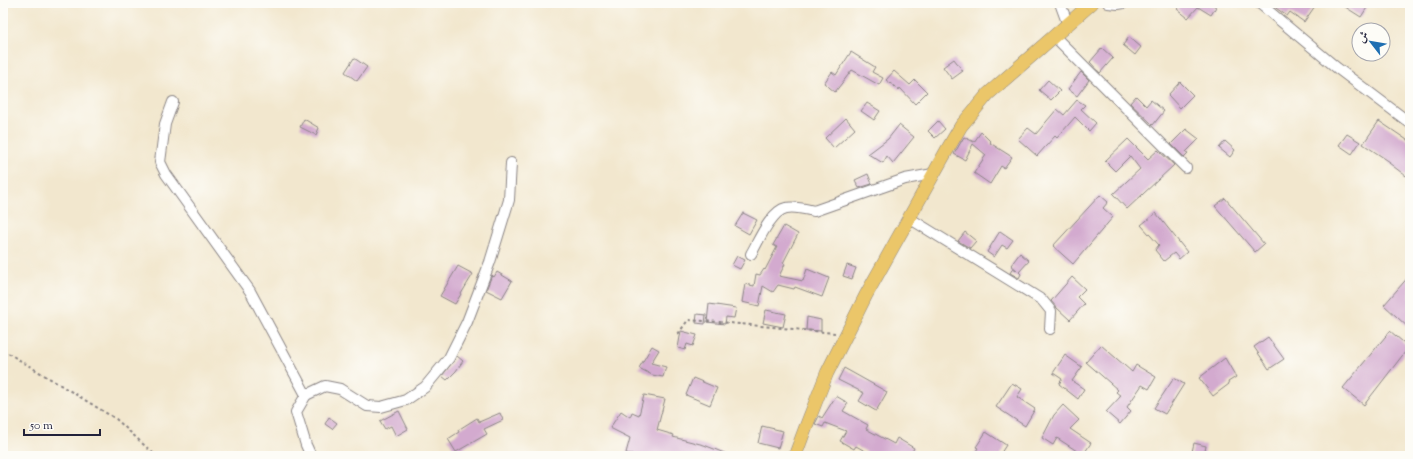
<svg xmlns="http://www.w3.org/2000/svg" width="1413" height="459" viewBox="0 0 1413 459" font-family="'Sorts Mill Goudy',Amiri,serif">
	<rect width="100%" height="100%" fill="#fdfcf7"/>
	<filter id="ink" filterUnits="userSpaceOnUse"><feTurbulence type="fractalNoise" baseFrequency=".025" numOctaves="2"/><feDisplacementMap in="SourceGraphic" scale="8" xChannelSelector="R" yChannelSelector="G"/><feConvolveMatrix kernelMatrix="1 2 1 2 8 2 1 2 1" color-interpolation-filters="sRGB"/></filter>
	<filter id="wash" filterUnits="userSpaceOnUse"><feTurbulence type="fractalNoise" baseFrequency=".012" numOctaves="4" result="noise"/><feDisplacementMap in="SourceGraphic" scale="16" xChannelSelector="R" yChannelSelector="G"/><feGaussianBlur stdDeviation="0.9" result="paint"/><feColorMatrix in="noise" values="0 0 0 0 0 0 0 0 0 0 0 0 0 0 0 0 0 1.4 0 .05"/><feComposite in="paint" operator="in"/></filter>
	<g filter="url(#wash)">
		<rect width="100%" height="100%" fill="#f2e7ce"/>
		<g id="blocks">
			<g fill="#d3aacf">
				<path d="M1183,3h27l6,4 -5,8 -13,-8 -10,11 -11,-9z"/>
				<path d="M1269,3h42l4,3 -11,16 -14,-10 -3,4z"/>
				<path d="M1339,3h31l-9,14z"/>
				<path d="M1129,37l12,10 -6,8 -12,-10z"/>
				<path d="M1102,48l11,10 -13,15 -10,-11z"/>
				<path d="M851,52l24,15 -3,5 11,6 -4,7 -27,-15 -17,22 -11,-9 8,-11 4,3z"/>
				<path d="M354,58l13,9 -10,14 -12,-9z"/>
				<path d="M954,59l9,12 -11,8 -9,-12z"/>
				<path d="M894,71l16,14 5,-5 12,12 -12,12 -15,-16 -1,2 -13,-10z"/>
				<path d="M1081,72l8,8 -12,16 -9,-7z"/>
				<path d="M1048,80l12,11 -9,9 -12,-10z"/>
				<path d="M1180,82l13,13 -13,13 -12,-13z"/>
				<path d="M1136,96l10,10 5,-6 13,11 -11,14 -23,-22z"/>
				<path d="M1077,100l8,5 -4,4 15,14 -7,8 -14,-14 -18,21 -2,-2 -18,20 -19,-17 10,-11 8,6 21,-25 7,6z"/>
				<path d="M867,103l13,8 -6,9 -13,-9z"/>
				<path d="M846,118l9,11 -21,19 -9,-10z"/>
				<path d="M304,119l15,9 -3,7 -16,-8z"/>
				<path d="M938,121l7,8 -10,9 -7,-7z"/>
				<path d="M1379,121l31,21v29l-4,5 -17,-13 1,-1 -27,-18z"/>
				<path d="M899,125l15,12 -21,26 -6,-7 -4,7 -15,-9 20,-15z"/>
				<path d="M1186,129l13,10 -13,13 2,1 -4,4 -13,-13z"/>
				<path d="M981,132l10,10 -1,1 22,14 -8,11 -3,-2 -11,18 -16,-11 12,-18 -13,-11 -8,16 -11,-6 10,-17 10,5z"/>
				<path d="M1347,134l13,8 -8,12 -13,-9z"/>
				<path d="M1128,139l20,20 10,-9 16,15 -47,44 -14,-15 27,-25 -10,-13 -15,15 -10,-10z"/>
				<path d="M1225,141l10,9 -5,7 -11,-9z"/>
				<path d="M868,174l4,10 -13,4 -4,-8z"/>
				<path d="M1100,195l8,7 -5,6 10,9 -40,47 -20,-18z"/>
				<path d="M1225,198l39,46 -9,8 -40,-46z"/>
				<path d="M743,213l14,7 -8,14 -14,-8z"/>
				<path d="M1156,213l31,39 -8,7 -5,-6 -10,8 -9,-11 4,-5 -18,-20z"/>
				<path d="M784,226l14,8 -15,29 2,1 -6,12 24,5 4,-12 22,9 -7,19 -27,-10 -1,2 -16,-4 -5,7 -10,-6 -4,20 -17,-4 3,-18 9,2 2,-12 4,1 4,-6 1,1 12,-23 -4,-2z"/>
				<path d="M1000,231l13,9 -6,8 -5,-3 -8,12 -7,-5z"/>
				<path d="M965,232l11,9 -6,7 -12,-7z"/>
				<path d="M1020,253l9,8 -10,11 2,2 -2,4 -9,-5 3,-5 5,3 -7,-6z"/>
				<path d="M737,256l8,4 -5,9 -8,-4z"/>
				<path d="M847,265l9,3 -4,11 -9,-3z"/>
				<path d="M458,266l15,8 -18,30 -15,-8z"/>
				<path d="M497,272l15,9 -10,17 -16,-8 6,-15 2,2z"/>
				<path d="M1410,275v54l-26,-24z"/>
				<path d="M1072,277l13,12 -8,8 7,7 -14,16 -13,-12 -6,-7z"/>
				<path d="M709,304l27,4 -2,10 -8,-1 -1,7 -18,-2z"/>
				<path d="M766,310l20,4 -3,13 -20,-4z"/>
				<path d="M697,314l9,1 -1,9 -9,-1z"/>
				<path d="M807,317l14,3v11l-15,-1z"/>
				<path d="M681,331l16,4 -4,11 -6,-2 -2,6 -7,-2z"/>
				<path d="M1390,331l19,16 -45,58 -21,-17z"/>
				<path d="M1268,337l16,22 -15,10 -15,-22z"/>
				<path d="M1101,345l31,27 4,-7 20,12 -7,12 -7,-4 -15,22 4,4 -11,13 -14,-12 15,-16 -5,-4 2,-2 -32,-28z"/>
				<path d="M652,346l7,4 -8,13 15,4 -3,10 -11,-2 -13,-7z"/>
				<path d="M1065,355l17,12 -10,14 12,8 -6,10 -19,-15 3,-5 -9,-6z"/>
				<path d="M457,356l6,5 -7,10 -9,9 -5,-4z"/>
				<path d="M1225,358l11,19 -8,5 1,2 -16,12 -14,-18z"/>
				<path d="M844,368l43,24 -11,19 -17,-10 5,-8 -26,-13z"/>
				<path d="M693,378l24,10 -7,17 -24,-10z"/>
				<path d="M1174,378l10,6 -19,30 -11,-6z"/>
				<path d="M1012,383l10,6 -5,8 18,12 -10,17 -29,-19z"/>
				<path d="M644,395l21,4 -8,31 17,5 -1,2 31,8 28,11h-96l-10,-3 4,-15 -20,-10 11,-17 9,6 2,-5 7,3z"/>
				<path d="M836,396l12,7 -5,8 25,14 -2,4 28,15 3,-6 17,10 -4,8h-36l-18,-10 -2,3 -14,-8 6,-10 -21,-8 -2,4 -8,-3 4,-8 3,2z"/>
				<path d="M1063,405l16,15 -9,9 21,14 -8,12 -26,-17 -4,7 -11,-7 12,-23z"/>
				<path d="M399,411l9,18 -12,7 -5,-10 -6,3 -5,-8z"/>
				<path d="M500,413l3,7 -19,9 3,5 -31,18 -8,-13 11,-7 -1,-2 19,-12 2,4z"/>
				<path d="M329,417l8,6 -5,6 -7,-5z"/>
				<path d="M762,426l21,5 -5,17 -20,-5z"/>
				<path d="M986,432l20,13 -7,11h-26l5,-8 -2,-1z"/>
				<path d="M1194,443l12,3 -2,10h-13z"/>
			</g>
		</g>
	</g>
	<g filter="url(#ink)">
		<use href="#blocks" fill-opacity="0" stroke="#8a8484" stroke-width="1"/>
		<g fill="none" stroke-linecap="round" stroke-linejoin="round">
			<g stroke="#8a8484" stroke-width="12">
				<g id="minor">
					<path d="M1060,3l8,22"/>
					<path d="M1108,3l10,1 6,-1"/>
					<path d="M1259,3l78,65 73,55"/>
					<path d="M1054,36l132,132"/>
					<path d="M173,102l-8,22 -5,38 6,12 84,117 56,104 -10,17 10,33 5,11"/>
					<path d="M909,218l133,82 9,11 -1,18"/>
					<path d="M751,254c7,-12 20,-43 35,-46 9,-2 19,1 28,3l91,-32 28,-5"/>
					<path d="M306,395l19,-9 15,3 27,17 14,1 25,-7 19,-13 24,-29 18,-36 23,-60 19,-62 2,-37"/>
				</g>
			</g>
			<g stroke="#8a8484" stroke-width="14">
				<path id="major" d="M795,456l10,-27 22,-56 39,-78 81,-145 14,-24 27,-32 104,-91"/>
			</g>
			<g stroke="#8a8484" stroke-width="2" stroke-dasharray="3 3" stroke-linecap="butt">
				<path d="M678,334l10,-14 31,2 116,11"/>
				<path d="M3,350l113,69 40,37"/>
			</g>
			<use href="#minor" stroke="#fff" stroke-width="10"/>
			<use href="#major" stroke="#ebc669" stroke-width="13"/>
		</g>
	</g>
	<rect width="1413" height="459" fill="none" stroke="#fdfcf7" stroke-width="16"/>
	<g transform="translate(1371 42) rotate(301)"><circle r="19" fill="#fdfcf7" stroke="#a5a5ac"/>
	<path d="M0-3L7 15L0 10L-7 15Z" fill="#1f6fb2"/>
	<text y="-6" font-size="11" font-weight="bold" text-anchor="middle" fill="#22223b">ش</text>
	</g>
	<path d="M24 429v6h76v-6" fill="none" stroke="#22223b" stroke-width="2"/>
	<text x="30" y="429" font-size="12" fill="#22223b" stroke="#fdfcf7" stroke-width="3" paint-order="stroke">50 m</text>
</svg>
